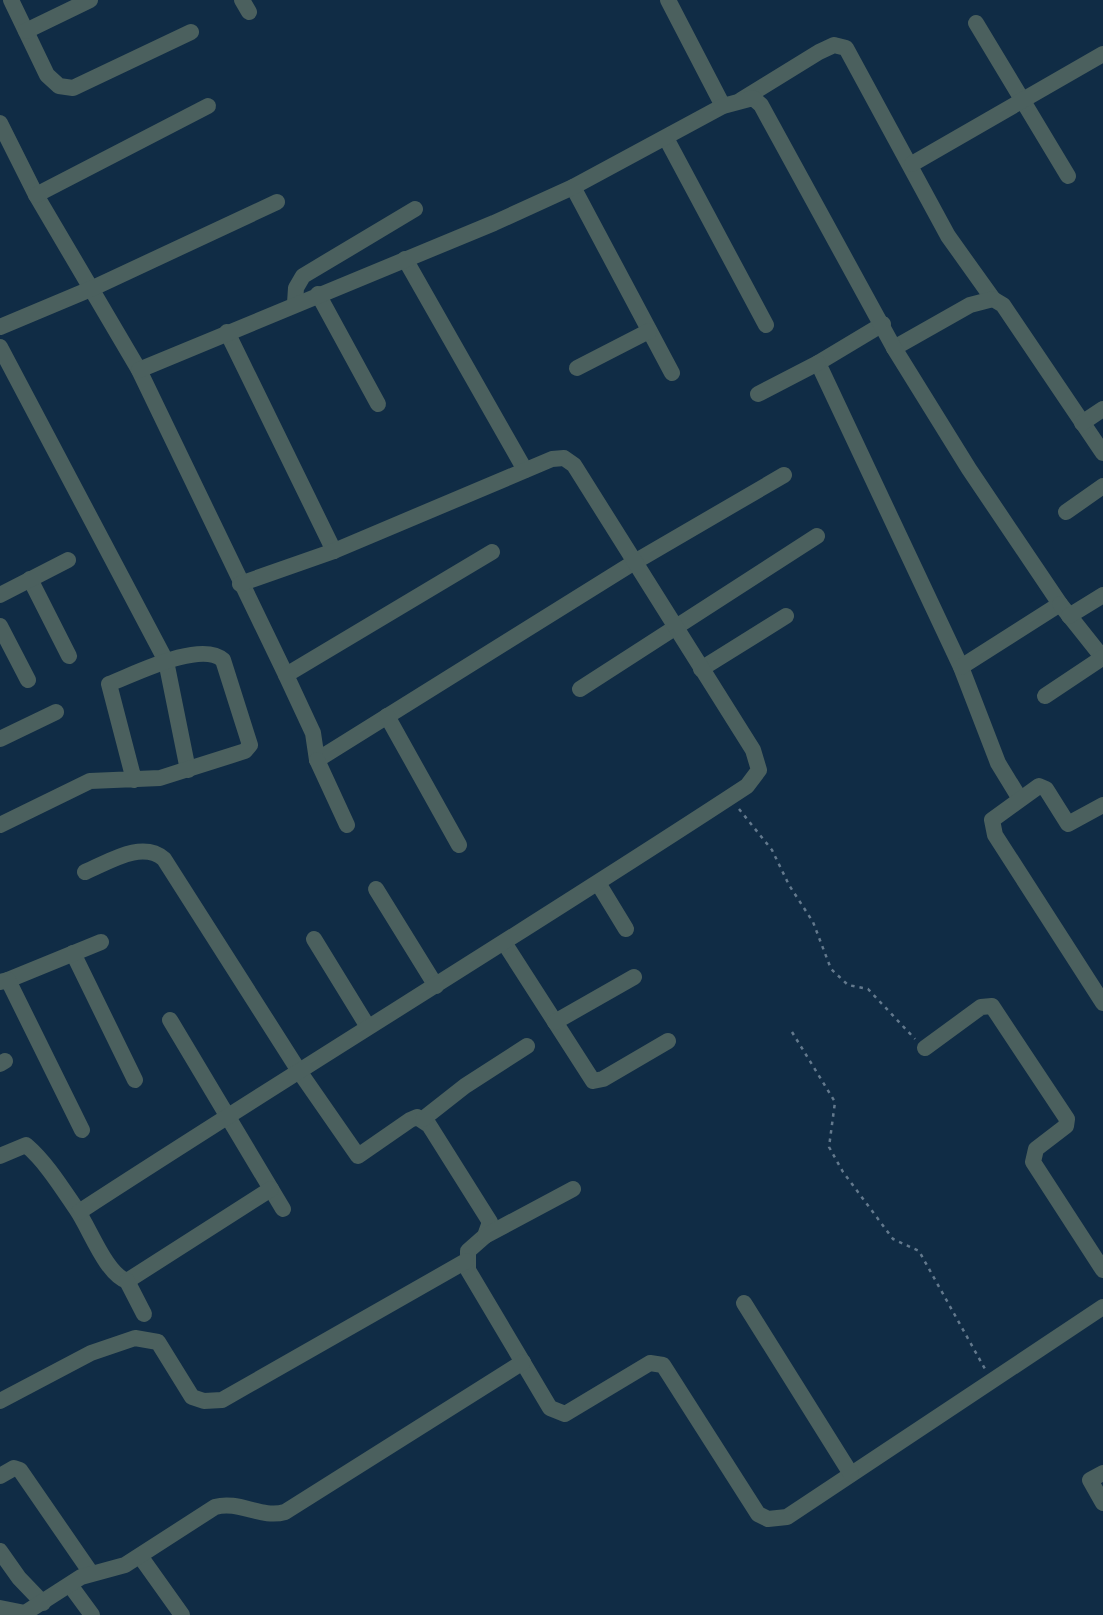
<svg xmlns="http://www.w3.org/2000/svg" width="1103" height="1615" viewBox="0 0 1103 1615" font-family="Signika,sans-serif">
	<rect width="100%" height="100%" fill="#102c45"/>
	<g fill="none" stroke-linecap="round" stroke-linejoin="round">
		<g stroke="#63798d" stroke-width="2.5" stroke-dasharray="3.5 5" stroke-linecap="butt">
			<path d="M739,809l33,41 17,35 24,37 18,47 17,16 20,4 47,50"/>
			<path d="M792,1032l43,70 -6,45 14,25 50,67 26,12 66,118"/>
		</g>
		<g stroke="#4b605e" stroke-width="16">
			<path d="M11,0l36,75 12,11 14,2 118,-56"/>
			<path d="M242,0l7,12"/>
			<path d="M668,0l55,106"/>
			<path d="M976,23l92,153"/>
			<path d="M26,31l64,-31"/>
			<path d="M741,100l78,-48 15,-7 12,3 102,188 45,63"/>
			<path d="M0,123l36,72 103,175 147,305"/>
			<path d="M666,138l100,187"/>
			<path d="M912,164l191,-110"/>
			<path d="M573,187l99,186"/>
			<path d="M36,195l172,-89"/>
			<path d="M405,259l120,211"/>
			<path d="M318,294l60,110"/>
			<path d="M295,303l1,-15 7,-12 112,-67"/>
			<path d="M883,324l-65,39 143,304 37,96 22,36"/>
			<path d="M0,327l93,-39 184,-86"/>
			<path d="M227,332l107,219"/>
			<path d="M0,347l166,314 22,109"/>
			<path d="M894,348l76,-43 23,-6 10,6 100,148"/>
			<path d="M577,368l72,-37"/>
			<path d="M139,370l355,-147 79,-36 150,-81 30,-8 8,7 133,243 75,121 91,135 -99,63"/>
			<path d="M758,394l60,-31"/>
			<path d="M1082,423l21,-14"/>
			<path d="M1066,512l37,-26"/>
			<path d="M492,552l-206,123 27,58 4,27 316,-197 151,-88"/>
			<path d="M30,579l39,77"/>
			<path d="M0,595l68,-35"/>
			<path d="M1060,604l43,54"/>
			<path d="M1069,616l34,-21"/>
			<path d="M0,626l28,54"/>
			<path d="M701,669l85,-53"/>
			<path d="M580,689l237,-153"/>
			<path d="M1045,696l57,-38"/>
			<path d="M387,716l72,129"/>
			<path d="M0,739l56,-27"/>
			<path d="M317,760l30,65"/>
			<path d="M1103,805l-35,19 -22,-35 -7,-3 -47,34 3,15 108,168"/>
			<path d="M0,825l90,-44 70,-3 85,-27 5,-6 -27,-85c-22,-20 -88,14 -114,24l25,96"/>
			<path d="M85,872c24,-10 57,-32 79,-13l135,212 59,85 52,-36 7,-3 12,8 61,97 -5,14 -17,15v19l82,138 15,6 85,-51 13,2 95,149 10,5 19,-2 316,-210"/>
			<path d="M598,883l28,46"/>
			<path d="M376,889l60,97"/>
			<path d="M314,939l54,88"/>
			<path d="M505,944l88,137 10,-2 65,-38"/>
			<path d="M73,953l62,127"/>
			<path d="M8,980l93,-38"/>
			<path d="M0,982l8,-2 74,150"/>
			<path d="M170,1020l113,189"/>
			<path d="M555,1022l79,-45"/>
			<path d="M925,1048l56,-41 11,-1 75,113 -1,7 -30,23 -3,13 70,108"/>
			<path d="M0,1064l5,-3"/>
			<path d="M423,1119l42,-33 62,-40"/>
			<path d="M0,1156l26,-11c20,17 36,43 51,65 13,19 29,64 50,71l144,-92"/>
			<path d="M79,1212c221,-144 447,-281 668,-426l12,-16 -6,-20 -179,-285 -10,-7 -12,1 -218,92 -94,33"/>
			<path d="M485,1236l88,-47"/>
			<path d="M127,1281l17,33"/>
			<path d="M744,1303l107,171"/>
			<path d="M0,1401l91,-48 44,-15 23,4 34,55 12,4 18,-1 244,-139"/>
			<path d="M1103,1473l-13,7 13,23"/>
			<path d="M0,1476l14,-8 6,2 71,103"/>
			<path d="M0,1551l19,27 24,25"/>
			<path d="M140,1556l42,59"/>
			<path d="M70,1585l22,30"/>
			<path d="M0,1608l25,5 56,-36 44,-12 90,-58c24,-7 46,12 70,5l238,-150"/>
		</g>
	</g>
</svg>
